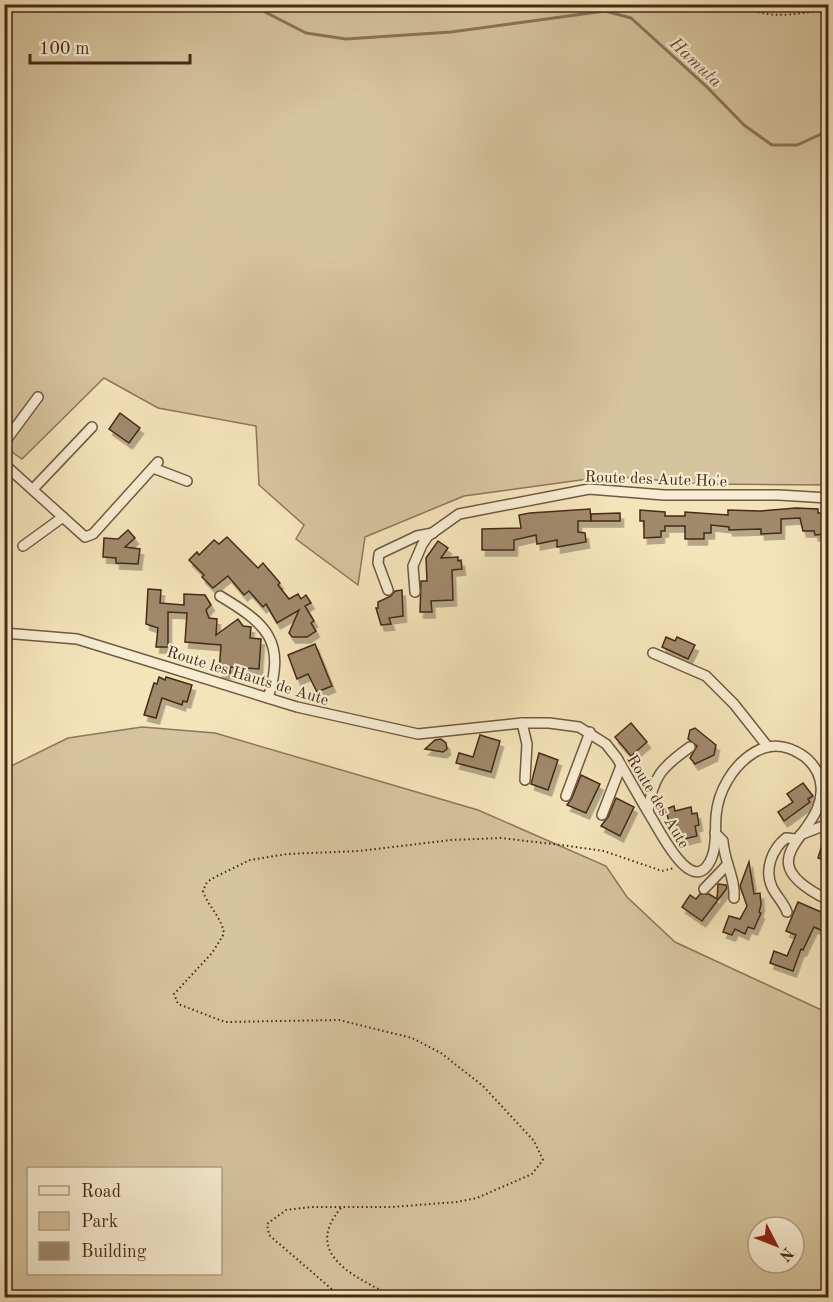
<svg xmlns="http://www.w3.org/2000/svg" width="833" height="1302" viewBox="0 0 833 1302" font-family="'Old Standard TT',serif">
	<defs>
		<filter id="shadow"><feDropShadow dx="3.5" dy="6" stdDeviation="0" flood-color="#0004"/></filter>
	</defs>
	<rect width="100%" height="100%" fill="#f4e4ba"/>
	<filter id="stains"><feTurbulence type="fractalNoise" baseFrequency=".00333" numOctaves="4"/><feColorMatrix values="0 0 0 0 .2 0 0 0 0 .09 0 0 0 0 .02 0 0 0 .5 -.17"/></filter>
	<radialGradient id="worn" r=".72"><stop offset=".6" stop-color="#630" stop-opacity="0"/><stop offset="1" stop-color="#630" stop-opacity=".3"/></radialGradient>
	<g fill="#d6c49e" stroke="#8e765a" stroke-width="1.5" fill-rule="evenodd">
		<path d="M5,5h823v480l-126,-1 -92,-8 -146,20 -99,41 -7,48 -62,-46 8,-14 -45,-40 -3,-59 -98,-18 -54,-30 -82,81 -17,-12z"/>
		<path d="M142,727l73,6 263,77 128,56 21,31 48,45 153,71v284h-823v-528l63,-31zM28,1168h192v106h-192zM758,1227h36v36h-36z"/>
	</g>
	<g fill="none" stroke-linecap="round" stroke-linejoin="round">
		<path stroke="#8b7358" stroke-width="3" d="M262,4l3,8 41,21 40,6 105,-7 154,-21 26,7 76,69 37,38 28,20h25l31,-14"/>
	</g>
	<g fill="#a08a6c" stroke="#462917" stroke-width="1.5" filter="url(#shadow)">
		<path d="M120,413l20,15 -11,15 -20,-14z"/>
		<path d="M796,508l22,1v4h9l1,21 -13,1 -1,-4h-11l-3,-13 -19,1v14l-20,1v-5l-32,1v-3l-18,-2v8h-7v6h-19v-13h-20v5h-4v6l-17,1v-17h-4v-11l25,2v4h20v-4l43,3v-5l32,1z"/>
		<path d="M590,509l1,12h-13v11l7,1 1,9 -29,5v-7l-20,4 -1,-9 -22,5v10h-32v-21l39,-1 -2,-13 11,-2z"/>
		<path d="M620,513v8h-29v-7z"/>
		<path d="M128,530l7,8 -10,9 15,2 -2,15 -22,-1v-5l-13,-1 1,-19 14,1z"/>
		<path d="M227,537l31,31 5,-5 17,20 -2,2 11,14 9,-5 3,5 5,-4 5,8 -6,3 9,15 -3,2 5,8 -9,6h-15l-3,-4 10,-23 -22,13 -11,-19 -3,3 -14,-16 -5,4 -16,-19 -15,12 -11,-11 2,-2 -15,-15 8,-8 2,3 15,-15 5,4z"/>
		<path d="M438,541l10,7 -7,10 17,-1v4l3,-1 1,9 -10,1 1,30 -22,1 1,11h-12l1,-31h6l-1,-23z"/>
		<path d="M148,589l13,1 -1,13 24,2v-11l21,1 6,10 -5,5 3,8 8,1 -1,16 22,-16 5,7 8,1 -1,11 11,1 -2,30 -29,-2v6l-11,-1 2,-27 -36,-3 2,-29 -19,-1v35h-12l2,-19 -12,-4z"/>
		<path d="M402,590l1,26 -14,2 2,6 -10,1 -5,-17h2v-6l13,-6 4,-5z"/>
		<path d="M666,637l9,4 2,-4 18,8 -7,14 -26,-12z"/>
		<path d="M315,644l17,42 -15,6 -9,-18 -11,5 -9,-24z"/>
		<path d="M159,677l6,3 1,-3 26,8 -5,17 -4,-1 -1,4 -20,-7 -6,20 -12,-3 10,-32 3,1z"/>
		<path d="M631,723l16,19 -16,14 -16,-19z"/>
		<path d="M695,728l21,17 -2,10 -19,9 -5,-6 7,-12 -9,-7 2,-9z"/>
		<path d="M480,735l20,6 -9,31 -35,-9 3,-10 14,4z"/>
		<path d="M441,739l5,4 1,6 -4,3 -18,-3 10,-9z"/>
		<path d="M539,753l19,7 -10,30 -17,-6z"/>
		<path d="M581,775l19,9 -14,29 -19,-8 5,-7z"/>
		<path d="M803,783l10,13 -5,3 2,3 -26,19 -6,-9 15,-10 -6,-8z"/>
		<path d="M616,798l18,9 -14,29 -19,-10 7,-9z"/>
		<path d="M674,806l1,5 16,-4 1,7 5,-1 2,12 -4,1 2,10 -17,4 -4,-19 -7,2 -3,-14z"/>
		<path d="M826,832h2v29l-10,-3z"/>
		<path d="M749,862l5,32 6,-1 1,12 -2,7 2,1 -7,16 -6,-2 -3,7 -10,-5 -3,6 -9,-3 6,-16 11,3 7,-13 -7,-20z"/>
		<path d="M718,884l8,1 1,3 -25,33 -20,-14 8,-12 6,4 4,-5h9l8,5z"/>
		<path d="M798,902l30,13v10l-3,7 -11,-5 -11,23 -2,-1 -8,22 -23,-8 4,-12 13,5 9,-21 -10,-4z"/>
	</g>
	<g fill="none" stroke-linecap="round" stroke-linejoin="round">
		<g stroke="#725840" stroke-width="12">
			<g id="minor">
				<path d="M4,443l34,-46"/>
				<path d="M4,464l81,73 8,-3 65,-72"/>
				<path d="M153,468l34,13"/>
				<path d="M34,488l58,-61"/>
				<path d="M23,546l40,-29"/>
				<path d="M388,590l-10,-27 1,-9 38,-18 16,-3"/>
				<path d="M415,592l-2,-26 9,-21 6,-9 31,-22 130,-25 75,6h115l49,3"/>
				<path d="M220,596c47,28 66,45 48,102"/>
				<path d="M4,633l73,6 220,68 121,27 104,-11h27l30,4 27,17 11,14c11,19 22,39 34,59 9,14 43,85 61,40 5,-12 3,-28 4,-41 2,-25 17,-51 39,-64 15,-9 32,-7 47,3 8,5 16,15 18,25 13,55 -83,75 8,120"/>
				<path d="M653,653l53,23 28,28 34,43"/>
				<path d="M522,723l5,21 -2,36"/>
				<path d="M566,796l24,-64"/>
				<path d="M648,811c5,-35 14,-44 42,-64"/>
				<path d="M602,815l19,-49"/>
				<path d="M715,833l8,8c1,20 13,39 11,57"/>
				<path d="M800,835l28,-11"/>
				<path d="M704,889l22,-23"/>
				<path d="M787,912c-3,-9 -11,-16 -15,-25 -8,-17 0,-38 14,-49l10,1"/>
			</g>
		</g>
		<g stroke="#462917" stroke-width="2" stroke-dasharray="1.5 3" stroke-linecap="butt">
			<path d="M742,4c24,18 60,9 86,5"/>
			<path d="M341,1208c-41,48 19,71 55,90"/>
			<path d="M342,1298l-73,-63 -2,-11 19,-14 25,-3h81l65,-5 20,-4 55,-24 11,-14 -9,-19 -51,-55 -42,-33 -29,-15 -73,-18 -114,2 -47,-18 -4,-10 38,-41 12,-19c-2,-17 -16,-27 -21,-43l4,-9 8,-5 35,-17 37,-6 72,-3 92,-11 50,-2 60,7 43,6 58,20 12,-3"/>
		</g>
		<use href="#minor" stroke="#f8edd2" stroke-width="9"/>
	</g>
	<g text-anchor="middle" stroke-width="4.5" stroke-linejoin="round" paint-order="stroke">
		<g font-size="16" fill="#462917" stroke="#f8edd2">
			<text transform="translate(656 478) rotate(2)" y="6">Route des Aute Ho'e</text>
			<text transform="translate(248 675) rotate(17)" y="6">Route les Hauts de Aute</text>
			<text transform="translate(659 801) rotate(59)" y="6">Route des Aute</text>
		</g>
		<g font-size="18" font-style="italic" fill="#684e37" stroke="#f8edd2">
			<text transform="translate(696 62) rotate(43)" y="6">Hamuta</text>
		</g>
	</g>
	<rect width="833" height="1302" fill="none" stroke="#f4e4ba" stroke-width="24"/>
	<rect x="6" y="6" width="821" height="1290" fill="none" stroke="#462917" stroke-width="3"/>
	<rect x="12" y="12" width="809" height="1278" fill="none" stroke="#462917" stroke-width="1.5"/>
	<rect x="27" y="1167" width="195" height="108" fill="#f8edd2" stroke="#b19f87" stroke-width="1.5"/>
	<rect x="39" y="1186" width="30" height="9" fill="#f8edd2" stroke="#b19f87" stroke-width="1.5"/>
	<text x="81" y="1197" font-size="18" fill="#462917">Road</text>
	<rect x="39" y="1212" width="30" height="18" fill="#d6c49e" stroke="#b19f87" stroke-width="1.5"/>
	<text x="81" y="1227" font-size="18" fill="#462917">Park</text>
	<rect x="39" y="1242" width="30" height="18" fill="#a08a6c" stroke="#b19f87" stroke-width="1.5"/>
	<text x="81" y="1257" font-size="18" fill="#462917">Building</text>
	<g transform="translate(776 1245) rotate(132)"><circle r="28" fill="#f8edd2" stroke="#b19f87" stroke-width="1.5"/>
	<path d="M0-4.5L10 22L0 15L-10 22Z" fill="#8f2418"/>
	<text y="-9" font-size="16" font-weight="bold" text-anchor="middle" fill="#462917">N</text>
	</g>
	<path d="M30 54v9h160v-9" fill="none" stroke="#462917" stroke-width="3"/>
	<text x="39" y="54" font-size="18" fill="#462917" stroke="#f8edd2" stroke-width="4.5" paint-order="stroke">100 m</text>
	<rect width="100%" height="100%" filter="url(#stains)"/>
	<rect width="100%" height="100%" fill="url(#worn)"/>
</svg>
